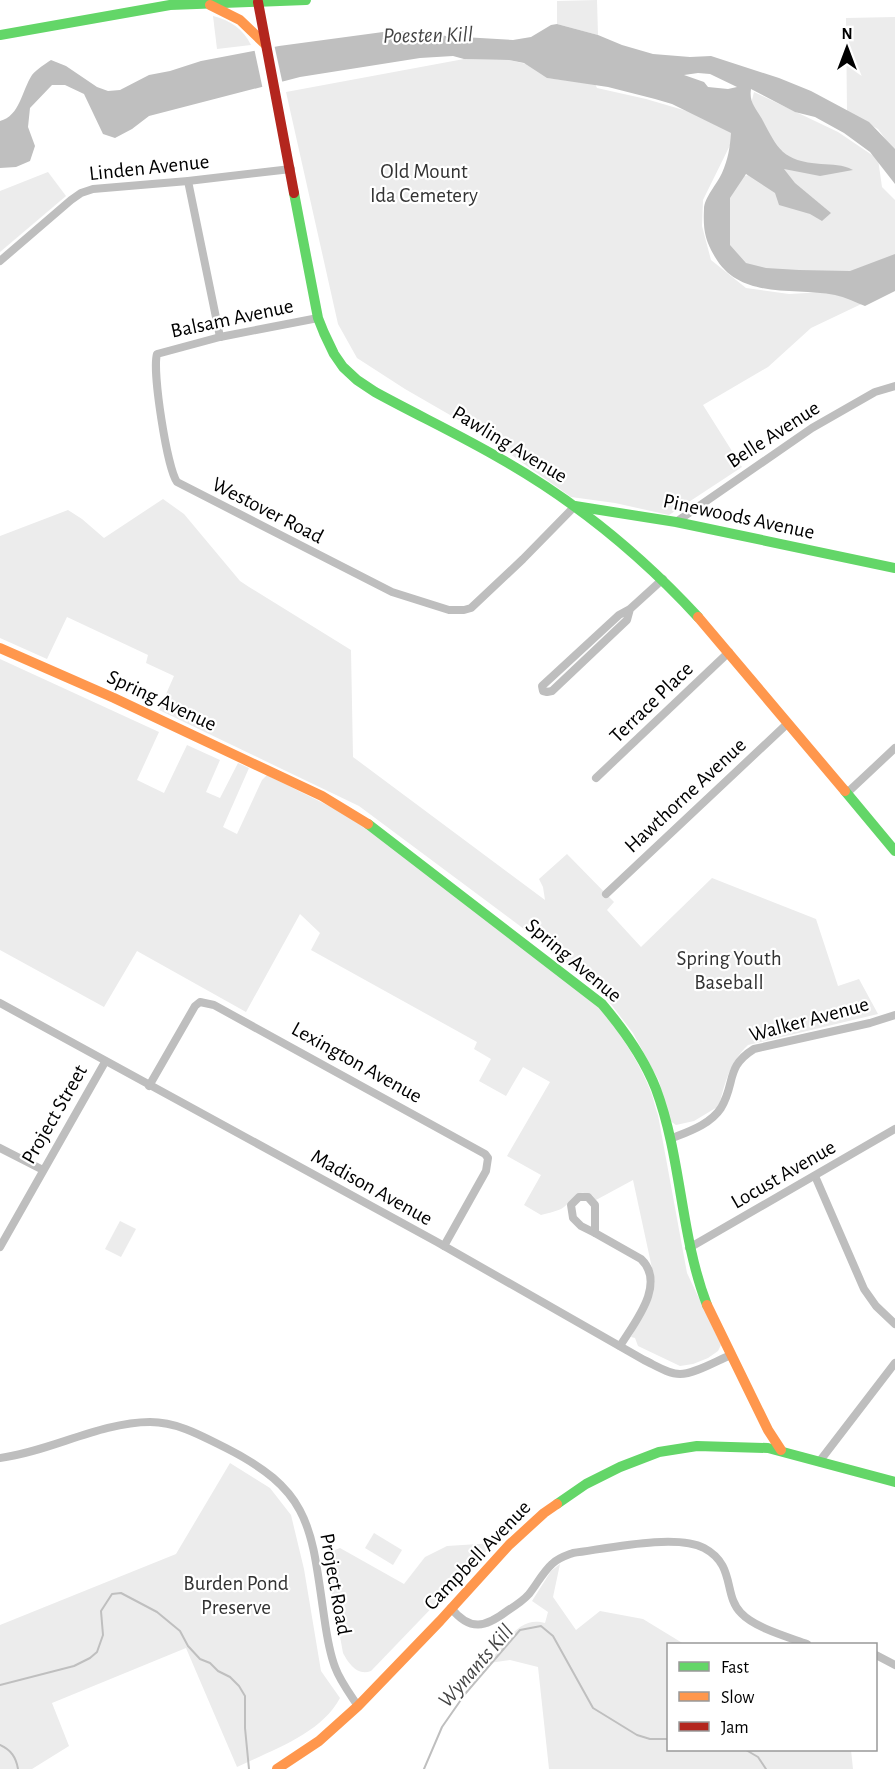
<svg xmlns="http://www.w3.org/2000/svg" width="895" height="1769" viewBox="0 0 895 1769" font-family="'Alegreya Sans',sans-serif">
	<rect width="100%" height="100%" fill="#fff"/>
	<g fill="#ececec">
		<path d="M597,0l1,35 -41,-11v-23z"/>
		<path d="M213,16c17,4 30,13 38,29l-34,4z"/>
		<path d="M895,17v135l-17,-23 -31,-17 -1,-94z"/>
		<path d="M464,59l45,1 39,9 -1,9 48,6 2,4 49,11 51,15 40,17 -34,69 -1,26 9,34 35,28 43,6 106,-6 -84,40 -43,39 -65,38 39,62 -73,48 -54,-12 -44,-6 -95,-67 -71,-41 -48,-31 -19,-34 -52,-232z"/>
		<path d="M754,92l84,40 40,27 4,28 13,13v69l-30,8 -96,-6 -25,-8 -16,-19 -1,-45 16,-23 39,-6 -31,-66z"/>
		<path d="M48,172l18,24 -66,56v-61z"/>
		<path d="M163,499l21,15 56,67 9,6 102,63 2,107 192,143 -2,-13 -4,-8 28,-25 47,48 -7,8 34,37 71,-69 104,41 22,67 21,-7 19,35 -130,31c-18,17 -23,37 -29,61l-25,15 -18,4 -7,-5 -10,-39 -26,-48 -33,-43 -72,-58 -169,-126 -200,-96 15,-34 -28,-13 2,-8 -81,-38 -20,42 -47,-21v-102l68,-26 14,9 22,19z"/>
		<path d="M0,659l159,73 -22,48 27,13 23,-48 33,15 -14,32 14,6 18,-35 11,5 -26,59 14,7 25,-54 5,-5 86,43 242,184c23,28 43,57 56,90 3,8 4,16 7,23l29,158 34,72 -3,6 -10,7 -15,6 -13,2 -42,-20 -3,-8 -4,-1 20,-38 4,-17 -22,-102 -37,20 -4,-5c-16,-7 -17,3 -28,12 -5,4 -16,6 -23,8l-17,-10 17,-30 -34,-19 43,-74 -27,-15 -17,29 -27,-15 12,-22 -17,-10 3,-7 -166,-92 9,-17 -20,-19 -54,98 -109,-61 -33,56 -104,-57z"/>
		<path d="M120,1221l16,8 -15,28 -16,-8z"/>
		<path d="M230,1463l40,25 21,27 13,54 17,102 19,27c-19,36 -68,52 -103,69l-51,-119 -134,55 17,43 -37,23h-32v-144l176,-71z"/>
		<path d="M374,1533l28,17 -9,15 -28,-17z"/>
		<path d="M494,1543l-123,128c-14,5 -22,-7 -28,-18l-18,-99 15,-6 64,36 21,-27 22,-11z"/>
		<path d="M560,1564l-7,33 23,33 24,-19 43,8 41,25h-16v106h183l2,19h-304l-11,-102 -28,-7 -21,3c15,-19 30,-48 56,-40l3,-11 -16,-11 19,-30z"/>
	</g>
	<path fill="#bfbfbf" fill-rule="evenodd" d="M557,24l41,11 24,10 31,9 37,3 21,-1 68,22 32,13 58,31 26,27v35l-25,-32 -26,-19 -29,-16 -20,-5 -44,-23c-2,13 4,18 11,30 16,30 20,42 59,45 12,1 21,0 32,6l-33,6 -36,-7 11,14 36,30 -9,8 -12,-7 -31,-9 -4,-12 -29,-19 -16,24v47l16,18 20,5 33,2 51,1 45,-17v37l-30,15c-10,-4 -20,-9 -30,-11 -42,-8 -95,5 -120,-38 -10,-17 -12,-27 -11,-48 0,-11 13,-25 18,-36 6,-14 8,-25 9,-40l-59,-29 -17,-5 -47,-12 -61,-9 -23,-15 -15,-3 -45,-1 -11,-3 -33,2 -120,19 -151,39 -17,13 -17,9 -12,-4 -19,-40 -19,-9h-13l-22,23 -2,19 7,19 -5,15 -14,6 -16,1v-47c20,-5 22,-31 32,-46 5,-6 13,-11 19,-15l15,6 31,21 11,4 12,-1 29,-15 21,-4 31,-10 78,-15 104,-14 33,-1 30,5 67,4 18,-3 20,-12zM698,73l12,1 27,13 -9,2 -20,-2 -4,-5 -20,-7z"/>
	<path fill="#fff" d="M274,44l9,41 -20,5 -9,-42z"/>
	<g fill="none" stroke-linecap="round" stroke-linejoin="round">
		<g stroke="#bfbfbf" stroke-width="2">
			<path d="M0,1685l74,-19 16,-8 7,-6 6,-17 -2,-24 11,-17 9,-1 36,19 23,19 8,15 12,13 10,4 8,8 12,6 9,9 6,10v32l4,41"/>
			<path d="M0,1745c11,5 16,12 18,24"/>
			<path d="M746,1750l12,7 8,12"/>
			<path d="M424,1769l18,-42 23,-33 55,-64 21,-4 12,10 40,72 44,27 13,4h18"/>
		</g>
		<g stroke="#bebebe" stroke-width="8">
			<path d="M188,181l32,156"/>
			<path d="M0,261l71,-61 10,-7 12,-4 95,-8 103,-12"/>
			<path d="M318,318l-98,19 -63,17c-5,17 10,114 20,128l215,110 57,18h15l7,-2 52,-49 52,-53"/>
			<path d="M676,522l136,-94 63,-36 20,-6"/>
			<path d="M630,609l-3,11 -75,71 -5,1 -4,-1 -1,-5 77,-71 11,-6 33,-30"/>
			<path d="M596,778l133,-126"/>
			<path d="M847,793l48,-45"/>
			<path d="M606,894l182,-171"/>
			<path d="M0,1003l437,239 207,118c11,5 24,14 36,14 15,0 38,-14 51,-19"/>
			<path d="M149,1086l46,-80 5,-4 14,3 271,149 3,4 -2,13 -42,75"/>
			<path d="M670,1139c17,-7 40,-14 51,-31 15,-25 4,-41 33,-59l116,-26 25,-8"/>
			<path d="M0,1148l43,22"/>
			<path d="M815,1176l49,113 12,17 19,18"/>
			<path d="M579,1197h9l7,8v28l-14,-7 -8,-8 -2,-13z"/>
			<path d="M595,1233l46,26c26,25 -7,64 -21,87"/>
			<path d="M0,1247l105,-185"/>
			<path d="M689,1248l206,-119"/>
			<path d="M0,1458c48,-6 101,-36 150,-36 28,0 52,14 76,26 83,42 85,77 97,161 3,20 5,40 12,58 5,14 15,27 23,39"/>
			<path d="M819,1462l76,-99"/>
			<path d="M451,1608c19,24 35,19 56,3 8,-5 16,-10 22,-17 8,-10 14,-22 23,-30 6,-6 13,-8 21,-11 32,-4 103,-20 131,-5 32,17 19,47 37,65 14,15 47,24 66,31"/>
			<path d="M876,1655l19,10"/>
		</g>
		<g stroke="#63d668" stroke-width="10">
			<path d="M0,35l170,-30 136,-5"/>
			<path d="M294,193l24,125 6,15 10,21 9,13 14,13 18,12c42,23 85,43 126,67 74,42 139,95 197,158"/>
			<path d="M575,506l101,16 219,46"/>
			<path d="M845,791l50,60"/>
			<path d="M368,824l234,180c22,26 42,54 54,85 26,70 24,146 51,216"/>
			<path d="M557,1504l29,-20 34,-17 39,-15 38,-6 71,2 127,34"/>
		</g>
		<g stroke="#ff974d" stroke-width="10">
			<path d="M210,5l30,15 26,25"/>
			<path d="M698,617l147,174"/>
			<path d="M0,648l114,50 208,98 46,28"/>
			<path d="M707,1305l61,125 13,20"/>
			<path d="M277,1769l42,-28 39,-35 82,-85 69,-76 35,-32 13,-9"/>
		</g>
		<path stroke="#b3261e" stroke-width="10" d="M258,2l36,191"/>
	</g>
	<g text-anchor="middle" stroke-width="4.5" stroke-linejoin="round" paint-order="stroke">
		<g font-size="21" fill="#000" stroke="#fff">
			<text transform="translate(149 167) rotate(-6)" y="7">Linden Avenue</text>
			<text transform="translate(232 318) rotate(-12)" y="7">Balsam Avenue</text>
			<text transform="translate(773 434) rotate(-33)" y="7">Belle Avenue</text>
			<text transform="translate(510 444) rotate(31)" y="7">Pawling Avenue</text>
			<text transform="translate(268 510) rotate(27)" y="7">Westover Road</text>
			<text transform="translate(739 516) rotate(12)" y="7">Pinewoods Avenue</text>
			<text transform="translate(162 700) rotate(25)" y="7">Spring Avenue</text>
			<text transform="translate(651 702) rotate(-44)" y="7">Terrace Place</text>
			<text transform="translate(685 795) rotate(-43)" y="7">Hawthorne Avenue</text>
			<text transform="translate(574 960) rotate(40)" y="7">Spring Avenue</text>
			<text transform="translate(809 1019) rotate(-15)" y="7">Walker Avenue</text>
			<text transform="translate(357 1062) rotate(29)" y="7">Lexington Avenue</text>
			<text transform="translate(54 1114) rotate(-60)" y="7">Project Street</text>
			<text transform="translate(783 1174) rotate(-30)" y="7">Locust Avenue</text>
			<text transform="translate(372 1187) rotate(29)" y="7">Madison Avenue</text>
			<text transform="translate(477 1555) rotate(-46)" y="7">Campbell Avenue</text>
			<text transform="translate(336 1584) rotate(80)" y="7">Project Road</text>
		</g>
		<g font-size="21" fill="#333" stroke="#fff">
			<text x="424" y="178">Old Mount<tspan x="424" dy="24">Ida Cemetery</tspan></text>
			<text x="729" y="965">Spring Youth<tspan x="729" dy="24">Baseball</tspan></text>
			<text x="236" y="1590">Burden Pond<tspan x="236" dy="24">Preserve</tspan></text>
		</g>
		<g font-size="22" font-style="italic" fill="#444" stroke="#fff">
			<text transform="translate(428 34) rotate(-1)" y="8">Poesten Kill</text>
			<text transform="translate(475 1665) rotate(-49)" y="8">Wynants Kill</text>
		</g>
	</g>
	<rect x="667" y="1643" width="210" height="108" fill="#ffffff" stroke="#999999" stroke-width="1.5"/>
	<rect x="679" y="1662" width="30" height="9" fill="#63d668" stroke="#999999" stroke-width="1.5"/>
	<text x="721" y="1673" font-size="18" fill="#000000">Fast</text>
	<rect x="679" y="1692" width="30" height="9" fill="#ff974d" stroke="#999999" stroke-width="1.5"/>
	<text x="721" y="1703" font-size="18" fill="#000000">Slow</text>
	<rect x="679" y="1722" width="30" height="9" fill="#b3261e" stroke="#999999" stroke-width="1.5"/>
	<text x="721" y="1733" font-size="18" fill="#000000">Jam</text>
	<g transform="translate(847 48)" stroke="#ffffff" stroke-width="4.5" paint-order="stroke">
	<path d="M0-4.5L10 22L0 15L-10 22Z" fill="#000000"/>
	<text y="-9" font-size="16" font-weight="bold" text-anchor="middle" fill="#000000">N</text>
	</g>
</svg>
